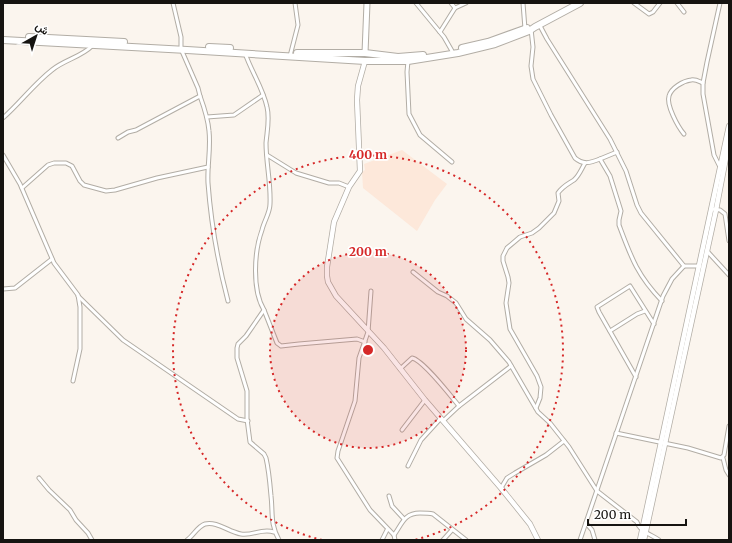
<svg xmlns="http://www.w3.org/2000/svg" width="732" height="543" viewBox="0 0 732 543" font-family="Merriweather,Vazirmatn,serif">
	<rect width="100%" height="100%" fill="#fbf5ee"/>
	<path fill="#fde8da" d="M402,150l45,34 -12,16 -18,31 -54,-43 -1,-16 3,-2 -1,-6z"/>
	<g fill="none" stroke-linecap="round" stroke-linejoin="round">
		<g stroke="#b2ada5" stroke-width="5">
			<g id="street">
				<path d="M416,3l28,34 8,14"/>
				<path d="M451,3l4,5"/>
				<path d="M523,3l2,26"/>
				<path d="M634,3l15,11 4,-2 7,-9"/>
				<path d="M677,3l7,9"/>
				<path d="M539,24l8,15 63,100 16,32 11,34 4,8 43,53h16"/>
				<path d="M531,29l2,18 -2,19 2,13 18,36 24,43c8,7 15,5 25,1"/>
				<path d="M440,32l15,-24 11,-5"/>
				<path d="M245,53c6,18 18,35 22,54 3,12 0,24 -1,36 0,20 5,40 4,61 0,9 -6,17 -8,26 -8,22 -10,60 2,80l-18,26 -8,8 -1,4v10l10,33v28l3,23 14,12 2,4c3,13 4,26 5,38 2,17 -1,28 8,44"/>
				<path d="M290,56l8,-31 -3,-22"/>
				<path d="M408,61l-1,11 2,42 11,21 32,27"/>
				<path d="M200,96c4,11 8,23 9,35 2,18 -2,35 -1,52 3,40 10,80 20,118"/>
				<path d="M207,117l27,-2 29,-20"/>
				<path d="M3,118c17,-15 31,-34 49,-48 12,-10 29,-13 40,-24"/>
				<path d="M684,134c-6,-7 -18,-29 -15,-38 2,-8 14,-15 22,-16 5,-1 9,2 12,3"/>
				<path d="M118,138l10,-6 8,-2 64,-34 -2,-8 -17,-39v-12l-8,-34"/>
				<path d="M617,152l-17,7 10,17 11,35 -2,9v5c12,32 18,50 43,76"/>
				<path d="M3,155l17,29 34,79 24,32 2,12v42l-7,32"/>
				<path d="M267,155l29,18 33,10h10l10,4"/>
				<path d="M720,167l-6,-12 -11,-61v-11l4,-21 13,-59"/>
				<path d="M22,188l26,-23 6,-2h12l6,3 8,15 4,4 22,6 9,-1 42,-12 51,-11"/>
				<path d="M712,209l8,1 5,4 4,27"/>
				<path d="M707,251l22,24"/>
				<path d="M413,272l25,20 9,4 9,7 10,16 24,21 19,22 29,50 12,11 19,24 28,44 40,31c2,9 15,13 22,18"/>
				<path d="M3,289l12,-1 37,-29"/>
				<path d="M371,291l-3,41 -9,26 -4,43 -17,50 -1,7 33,52 24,25 1,5"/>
				<path d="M78,296l45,44 115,79 10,2"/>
				<path d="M264,310l13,33 4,3 18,-2 58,-5 8,3"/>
				<path d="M610,331l27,-17 8,-3"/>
				<path d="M400,369l12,-11c11,2 38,37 47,48"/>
				<path d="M636,377l-37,-65 -2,-5 33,-21 24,38"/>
				<path d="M536,408l4,-10 1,-11 -4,-11 -27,-47 -4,-26 3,-20 -1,-6 -5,-16v-5l4,-8 13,-11 12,-4 7,-5 15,-15 5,-12 -1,-8c5,-7 10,-9 16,-13 5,-4 8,-12 11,-17"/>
				<path d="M443,421l16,-15 52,-40"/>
				<path d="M402,430l23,-30"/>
				<path d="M616,433l72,15 33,10 3,-3 5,-29"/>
				<path d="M723,458l3,12 3,5"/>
				<path d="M408,466l13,-26 20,-22"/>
				<path d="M39,478l10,12 21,20 6,10 12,13 4,7"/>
				<path d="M501,488l6,-10 8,-5 31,-18 18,-14"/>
				<path d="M389,496l3,10 12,13"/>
				<path d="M586,523l6,7 3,10"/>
				<path d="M394,535c8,-11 10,-22 26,-22 5,0 9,0 13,1l33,26"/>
				<path d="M187,540c6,-4 11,-14 18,-16 12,-3 24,8 36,10 12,2 20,-6 33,-2"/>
				<path d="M382,540l5,-10"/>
				<path d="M443,540l9,-10"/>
				<path d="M580,540l83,-244 9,-17 12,-13"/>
			</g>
		</g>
		<g stroke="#b2ada5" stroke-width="6">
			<g id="secondary">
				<path d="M365,61l-7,25 -1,14 3,71 -11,16 -15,35 -7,45v9l1,6 8,14 48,52 41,52 76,88 29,36 8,16"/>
				<path d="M640,540l89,-414"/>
				<path d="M644,540l72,-330 13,-68"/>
			</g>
		</g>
		<g stroke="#b2ada5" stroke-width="7">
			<path id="primary" d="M365,53l2,-50"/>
		</g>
		<g stroke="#b2ada5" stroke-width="8">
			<g id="highway">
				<path d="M29,37l95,5"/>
				<path d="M3,40l184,10 178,11h43l50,-8 37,-9 34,-13 6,-4 45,-24"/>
				<path d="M209,47l21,1"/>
				<path d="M462,48l26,-6 39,-14"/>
				<path d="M297,53h68l33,4 25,-2"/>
			</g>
		</g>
		<use href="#street" stroke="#fff" stroke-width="3"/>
		<use href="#secondary" stroke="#fff" stroke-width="4.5"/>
		<use href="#primary" stroke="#fff" stroke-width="5"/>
		<use href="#highway" stroke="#fff" stroke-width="6"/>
	</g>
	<circle cx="368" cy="350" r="98" fill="#d62828" fill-opacity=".12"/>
	<g fill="none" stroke="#d62828" stroke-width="2" stroke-dasharray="2 4">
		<circle cx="368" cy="350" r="98"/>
		<path d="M322 540A195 195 0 1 1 414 540"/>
	</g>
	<circle cx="368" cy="350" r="6" fill="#d62828" stroke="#fff" stroke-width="2"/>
	<g font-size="12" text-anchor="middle" font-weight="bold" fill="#d62828" stroke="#fff" stroke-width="3.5" stroke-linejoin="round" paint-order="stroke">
		<text x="368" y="159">400 m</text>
		<text x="368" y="256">200 m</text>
	</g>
	<rect width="732" height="543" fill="none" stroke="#161411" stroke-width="8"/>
	<g transform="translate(36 36) rotate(39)" stroke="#ffffff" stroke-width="3" paint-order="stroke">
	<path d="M0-3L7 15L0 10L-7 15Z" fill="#161411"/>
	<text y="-6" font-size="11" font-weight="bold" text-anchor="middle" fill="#161411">ش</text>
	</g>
	<path d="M588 519v6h98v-6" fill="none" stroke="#161411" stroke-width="2"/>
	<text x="594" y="519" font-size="12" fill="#161411" stroke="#ffffff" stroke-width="3" paint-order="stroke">200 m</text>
</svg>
